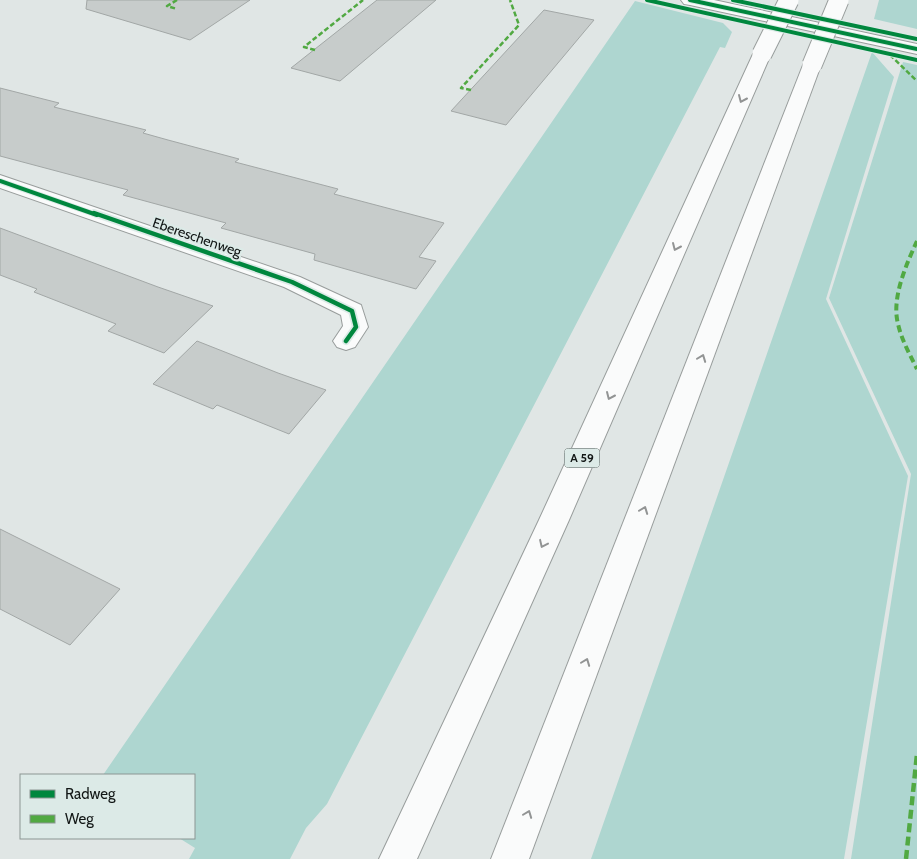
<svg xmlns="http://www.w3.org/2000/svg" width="917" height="859" viewBox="0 0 917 859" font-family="Cabin,sans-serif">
	<rect width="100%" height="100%" fill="#e0e6e5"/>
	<g fill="#aed6d0">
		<path d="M879,0h38v29l-43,-10z"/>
		<path d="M635,1l88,22 9,9 -7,16 -5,-1 -393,757 -21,24 -16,31h-101l6,-11 -16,-10h15v-63h-91z"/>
		<path d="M872,52l22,25 -68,222 82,177 -64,383h-253z"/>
		<path d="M903,62l14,3v794h-66l60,-385 -82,-176z"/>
	</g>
	<g fill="#c7cccb" stroke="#a2a7a6">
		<path d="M87,0h163l-60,40 -104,-31z"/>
		<path d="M377,0h59l-96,81 -49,-13z"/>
		<path d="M544,10l50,10 -88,105 -55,-14z"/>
		<path d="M0,88l59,15 -5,4 92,23 -3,3 25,7 71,19 -4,3 103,27 -4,5 110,29 -25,34 17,4 -20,28 -102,-29 1,-6 -94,-26 5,-5 -103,-28 5,-5 -128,-34z"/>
		<path d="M0,228l158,59 55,19 -49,47 -56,-22 8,-7 -82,-32 3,-3 -37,-14z"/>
		<path d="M197,341l81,32 48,17 -37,44 -72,-29 -4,4 -60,-25z"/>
		<path d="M0,529l120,60 -50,56 -70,-36z"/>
	</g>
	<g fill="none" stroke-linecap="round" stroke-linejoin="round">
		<g stroke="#989d9c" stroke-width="2">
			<g id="minor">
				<path d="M681,0h33l203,44v10l-227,-49 -6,-1z"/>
				<path d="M0,175l300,102 61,28 7,22 -13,20 -9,3 -9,-3 -4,-6 10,-15 -2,-11 -57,-28 -284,-99z"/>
			</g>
		</g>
		<g stroke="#989d9c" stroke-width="2">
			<g id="highway">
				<path d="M762,48l6,2 3,4 -202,466 -152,339h-38l160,-339 214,-466 3,-4z"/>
				<path d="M812,59l7,2 2,4 -292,794h-38l312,-794 2,-4z"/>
			</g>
		</g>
		<use href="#minor" fill="#fafbfb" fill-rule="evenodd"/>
		<use href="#highway" fill="#fafbfb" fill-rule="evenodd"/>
		<g stroke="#989d9c" stroke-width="21" stroke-linecap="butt">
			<g id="highway-bridge">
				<path d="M762,54l27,-54"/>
				<path d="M812,65l27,-65"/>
			</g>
		</g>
		<use href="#highway-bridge" stroke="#fafbfb" stroke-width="19"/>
		<g stroke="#51a942" stroke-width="2.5" stroke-dasharray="5 2.5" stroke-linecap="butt">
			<path d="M177,0l-10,6 10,3"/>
			<path d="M315,50l-11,-3 59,-47"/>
			<path d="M890,55l27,26"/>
			<path d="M471,90l-10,-2 58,-63 -9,-25"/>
		</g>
		<path stroke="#51a942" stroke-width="4" stroke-dasharray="7 4" stroke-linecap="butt" d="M917,241c-10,22 -24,53 -20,78 3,18 12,34 20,50"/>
		<path stroke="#51a942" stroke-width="4.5" stroke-dasharray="9 4.5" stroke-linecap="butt" d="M906,859l11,-105"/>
		<g stroke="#dceae7" stroke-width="6">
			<g id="cycleway-far1">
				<path d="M647,0l270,60"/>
				<path d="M690,0l227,49"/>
				<path d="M733,0l184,39"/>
				<path d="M0,181l97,34"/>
			</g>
		</g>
		<g stroke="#dceae7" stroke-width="8">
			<path id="cycleway" d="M94,213l198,69 60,29 4,16 -10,14"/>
		</g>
		<use href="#cycleway-far1" stroke="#00873e" stroke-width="4"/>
		<use href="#cycleway" stroke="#00873e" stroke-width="4.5"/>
	</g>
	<defs><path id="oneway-chevron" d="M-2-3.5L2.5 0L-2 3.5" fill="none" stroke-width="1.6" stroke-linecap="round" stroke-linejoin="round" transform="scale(1.25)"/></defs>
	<g stroke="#929494">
		<use href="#oneway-chevron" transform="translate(742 99) rotate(114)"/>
		<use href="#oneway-chevron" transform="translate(676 247) rotate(114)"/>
		<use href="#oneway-chevron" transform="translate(702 358) rotate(-69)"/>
		<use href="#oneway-chevron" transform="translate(610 396) rotate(114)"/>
		<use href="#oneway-chevron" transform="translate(644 510) rotate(-69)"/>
		<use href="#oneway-chevron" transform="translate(543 544) rotate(115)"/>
		<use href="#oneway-chevron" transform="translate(586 662) rotate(-69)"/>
		<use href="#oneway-chevron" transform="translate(528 814) rotate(-69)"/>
	</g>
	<g text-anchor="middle" stroke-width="4.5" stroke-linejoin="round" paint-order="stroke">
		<rect fill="#dceae7" stroke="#4f5655" stroke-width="1" x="564.5" y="448.5" width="35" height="19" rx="4"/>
		<g font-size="12" font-weight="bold" fill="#121716">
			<text x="582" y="462">A 59</text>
		</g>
		<g font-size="14" fill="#121716" stroke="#dceae7">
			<text transform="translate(197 237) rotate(19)" y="5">Ebereschenweg</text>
		</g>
	</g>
	<rect x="20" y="774" width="175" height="65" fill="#dceae7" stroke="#8b9693"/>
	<rect x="30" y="790" width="25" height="8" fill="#00873e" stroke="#8b9693"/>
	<text x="65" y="799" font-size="15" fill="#121716">Radweg</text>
	<rect x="30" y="815" width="25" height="8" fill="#51a942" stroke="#8b9693"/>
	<text x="65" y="824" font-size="15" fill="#121716">Weg</text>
</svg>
